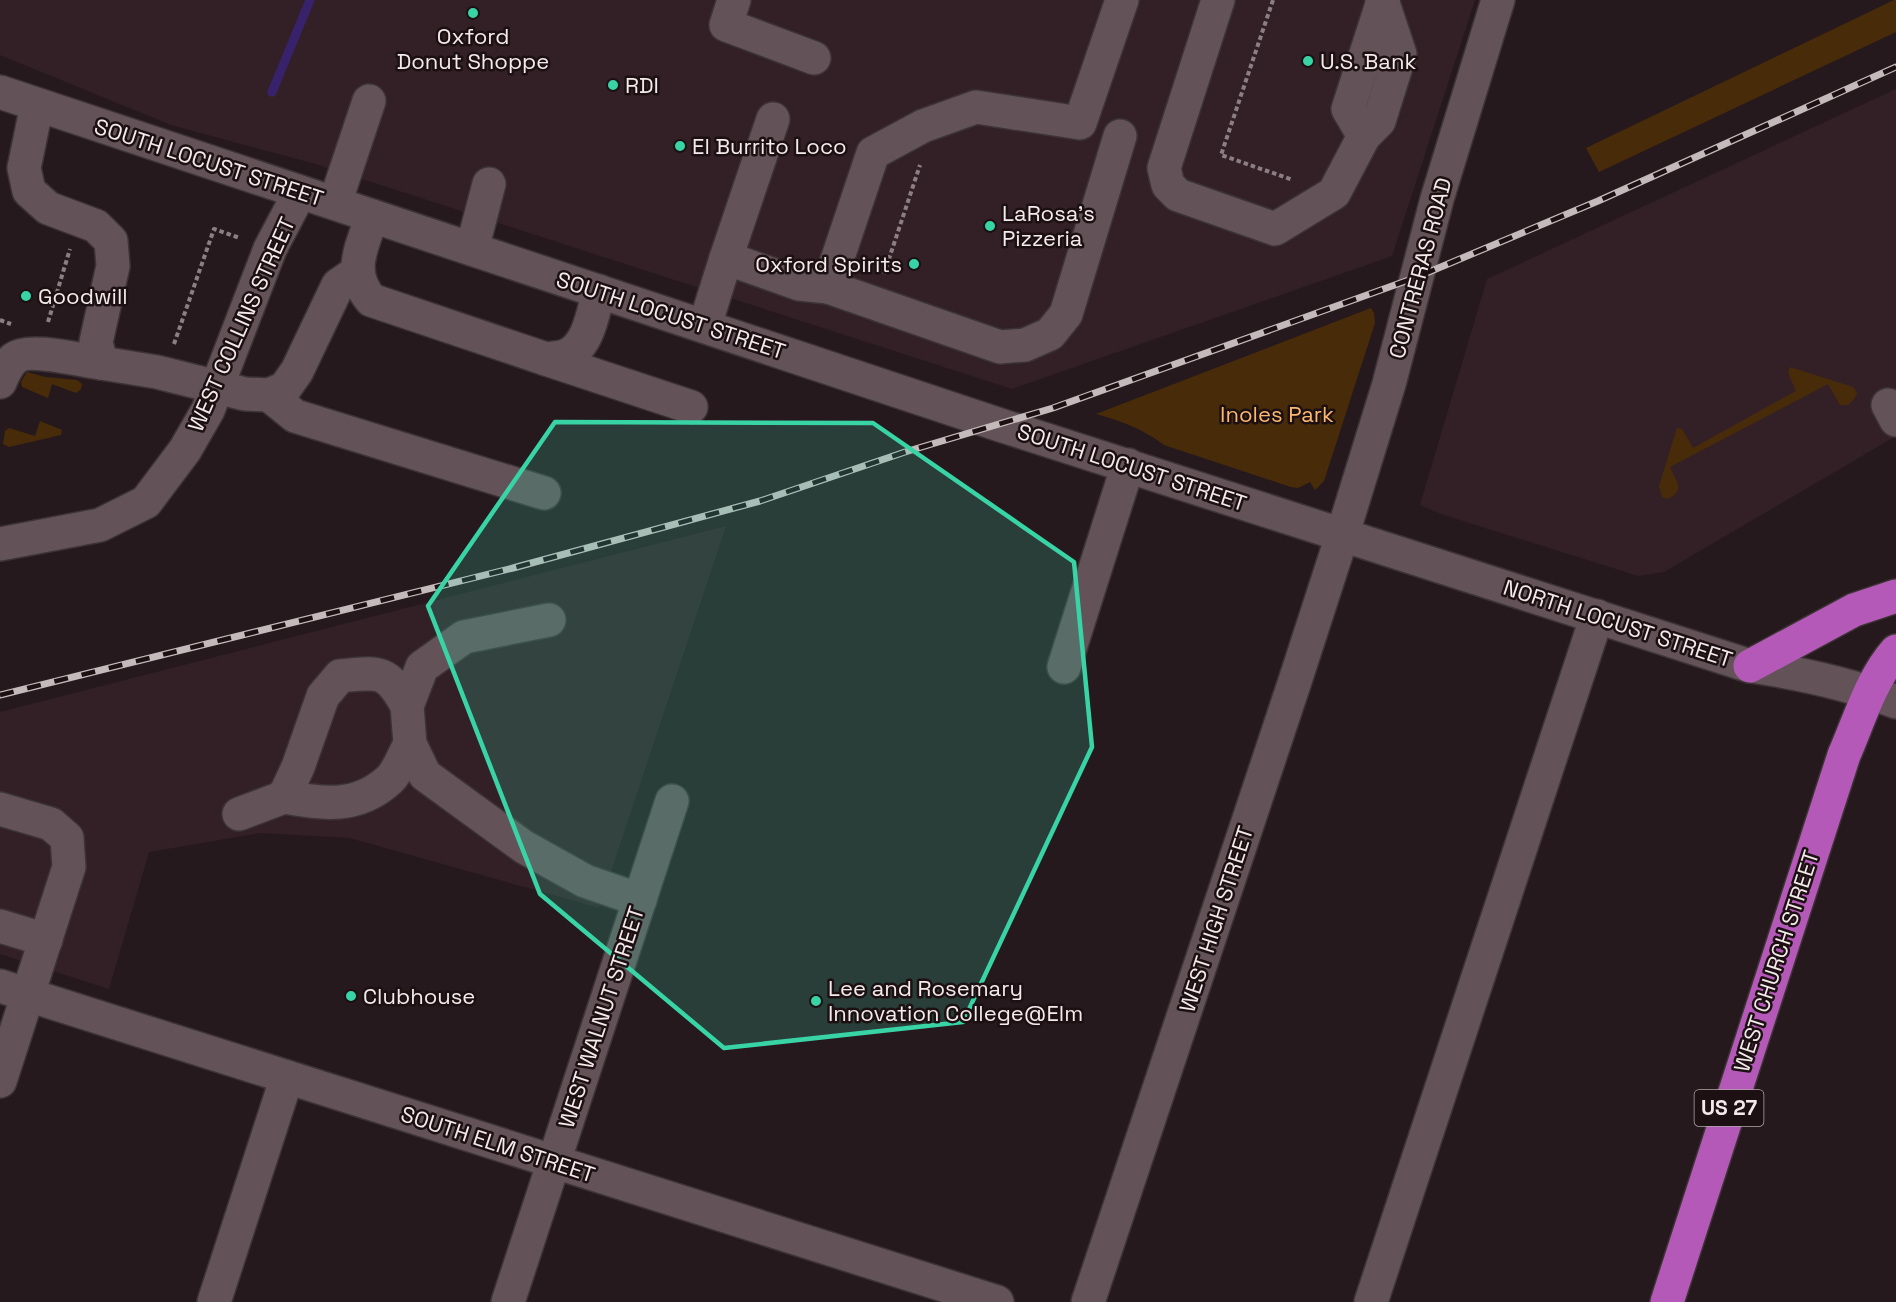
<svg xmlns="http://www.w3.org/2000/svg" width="1896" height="1302" viewBox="0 0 1896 1302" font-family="'Space Grotesk',sans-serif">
	<rect width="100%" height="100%" fill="#26191d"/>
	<g fill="#332026">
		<path d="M0,0h1475l-83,256 -380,133 -693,-224 -148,-40 -171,-70z"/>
		<path d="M1896,89v347l-232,136 -26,4 -197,-62 -21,-9 67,-226z"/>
		<path d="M726,526l-127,382 -249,-70 -90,-5 -111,19 -40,137 -109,-35v-242z"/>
	</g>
	<g fill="#482c09">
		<path d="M1894,0h2v32l-297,140 -13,-24z"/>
		<path d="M1371,308l3,5 1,10 -51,158 -9,9 -5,-8 -12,6 -7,-1 -127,-42c-21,-16 -42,-24 -68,-31z"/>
		<path d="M1790,367l63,20 4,6 -3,6 -6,6h-8l-12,-21 -158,83c6,15 16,22 -2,32l-6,-2 -3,-11 18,-58 5,1 11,19 103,-57 -8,-18z"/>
		<path d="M27,372l18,5 32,3 5,4 -1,5 -5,4 -24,-9 -4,14 -26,-11 -1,-5z"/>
		<path d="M40,421l22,9 -1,5 -52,12 -6,-3 2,-13 4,-3 26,8z"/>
	</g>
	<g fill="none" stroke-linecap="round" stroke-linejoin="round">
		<path stroke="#39226c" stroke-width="9" d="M272,92l38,-92"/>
		<g stroke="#3c3335" stroke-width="36">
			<g id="minor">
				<path d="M734,0l-8,25 88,33"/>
				<path d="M1218,0l-54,168 4,17 10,10 97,34 59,-36 30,-57 15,-15 21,-67 -18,-54"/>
				<path d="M0,92l1000,333 750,241c49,7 100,18 146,36"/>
				<path d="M37,105l-13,63 5,23 19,17 48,18 15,15 2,25 -17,76 5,21 56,9 88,22 24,1 16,-7 12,-17 41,-86 19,-13"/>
				<path d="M1364,136l-16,-27 35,-108"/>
				<path d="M335,203l34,-102"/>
				<path d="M372,216c-10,32 -25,55 -1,84l175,59c6,-1 13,-1 19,-3 24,-9 28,-44 34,-65"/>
				<path d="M472,249l17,-65"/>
				<path d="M726,258l47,-139"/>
				<path d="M828,287l172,60 25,-2 25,-11 16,-20 54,-178"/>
				<path d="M705,325l21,-67 73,26 29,3 45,-134 50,-27 53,-19 104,16 42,-123"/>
				<path d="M546,359l145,48"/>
				<path d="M0,382c4,-9 7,-18 15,-24 14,-11 68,3 86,5"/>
				<path d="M269,395l26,21 249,77"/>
				<path d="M1888,405l8,15"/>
				<path d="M0,544l100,-19 46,-23 39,-52 23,-40 62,-161 30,-57"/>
				<path d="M549,620l-85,17 -42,30 -15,39 3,38 15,31 99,72 61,34 55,19"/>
				<path d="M1064,667l64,-202"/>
				<path d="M284,797c40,7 73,12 105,-17 9,-8 15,-26 21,-36"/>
				<path d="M0,809l51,15 16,14 2,29 -69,214"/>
				<path d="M239,814l45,-17 14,-30 25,-71 17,-20c39,-4 47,-7 67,30"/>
				<path d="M0,926l46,14"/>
				<path d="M0,986l997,316"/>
				<path d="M214,1302l73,-225"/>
				<path d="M508,1302l164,-501"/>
				<path d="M1088,1302l207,-621 47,-145 47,-152 48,-185 61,-199"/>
				<path d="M1371,1302l226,-686"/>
			</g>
		</g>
		<g stroke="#3c3335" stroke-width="36">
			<g id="highway">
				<path d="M1750,666l104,-56 42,-14"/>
				<path d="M1667,1302l177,-547c15,-34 27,-76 52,-104"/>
			</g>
		</g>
		<g stroke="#8b7f82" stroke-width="4" stroke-dasharray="4.5 3" stroke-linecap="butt">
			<path d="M1273,0l-52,155 72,25"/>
			<path d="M884,274l36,-109"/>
			<path d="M0,320l11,4"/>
			<path d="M48,322l22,-73"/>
			<path d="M174,344l40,-115 26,9"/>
		</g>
		<use href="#minor" stroke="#635358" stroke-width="33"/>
		<use href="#highway" stroke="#b559b8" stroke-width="33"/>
		<g stroke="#c4b9bb" stroke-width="7">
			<path id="rail" d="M0,695l513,-127 247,-67 145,-49 148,-44 364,-131 181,-76 298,-134"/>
		</g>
		<use href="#rail" stroke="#1c1013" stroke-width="4.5" stroke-dasharray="14" stroke-linecap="butt"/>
	</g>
	<path fill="#38d4a6" fill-opacity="0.2" stroke="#38d4a6" stroke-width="4.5" stroke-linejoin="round" d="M555,422l318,1 201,139 18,185 -129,275 -239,26 -184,-154 -112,-288z"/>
	<g fill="#38d4a6" stroke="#1c1013" stroke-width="2">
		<circle cx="473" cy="13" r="6"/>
		<circle cx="1308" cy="61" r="6"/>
		<circle cx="613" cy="85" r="6"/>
		<circle cx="680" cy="146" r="6"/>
		<circle cx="990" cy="226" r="6"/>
		<circle cx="914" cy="264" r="6"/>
		<circle cx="26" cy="296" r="6"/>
		<circle cx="351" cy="996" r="6"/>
		<circle cx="816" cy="1001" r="6"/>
	</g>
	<g text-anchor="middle" stroke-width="5" stroke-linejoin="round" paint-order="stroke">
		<rect fill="#1c1013" stroke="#b3a9ab" stroke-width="1.5" x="1694.5" y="1090" width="69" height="36" rx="4.5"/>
		<g font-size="21" font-weight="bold" fill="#f4eaec">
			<text x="1729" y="1115">US 27</text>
		</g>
		<g font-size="22" fill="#f4eaec" stroke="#1c1013" text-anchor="start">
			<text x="473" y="44" text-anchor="middle">Oxford<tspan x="473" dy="25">Donut Shoppe</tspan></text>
			<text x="1320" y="69">U.S. Bank</text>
			<text x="625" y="93">RDI</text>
			<text x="692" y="154">El Burrito Loco</text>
			<text x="1002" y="221">LaRosa's<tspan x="1002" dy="25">Pizzeria</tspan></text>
			<text x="902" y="272" text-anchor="end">Oxford Spirits</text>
			<text x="38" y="304">Goodwill</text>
			<text x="828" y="996">Lee and Rosemary<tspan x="828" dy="25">Innovation College@Elm</tspan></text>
			<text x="363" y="1004">Clubhouse</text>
		</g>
		<g font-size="22" fill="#f4eaec" stroke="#1c1013">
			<text transform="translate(209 162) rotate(18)" y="8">SOUTH LOCUST STREET</text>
			<text transform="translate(1420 268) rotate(-75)" y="8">CONTRERAS ROAD</text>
			<text transform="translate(671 315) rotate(18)" y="8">SOUTH LOCUST STREET</text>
			<text transform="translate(241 324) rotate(-66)" y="8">WEST COLLINS STREET</text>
			<text transform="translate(1132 467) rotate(18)" y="8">SOUTH LOCUST STREET</text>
			<text transform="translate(1618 623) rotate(18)" y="8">NORTH LOCUST STREET</text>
			<text transform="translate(1216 919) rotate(-72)" y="8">WEST HIGH STREET</text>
			<text transform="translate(1776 961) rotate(-72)" y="8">WEST CHURCH STREET</text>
			<text transform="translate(601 1017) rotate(-72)" y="8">WEST WALNUT STREET</text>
			<text transform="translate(498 1144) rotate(18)" y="8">SOUTH ELM STREET</text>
		</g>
		<g font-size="22" fill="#fcb86e" stroke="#1c1013">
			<text x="1277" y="422">Inoles Park</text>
		</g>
	</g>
</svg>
